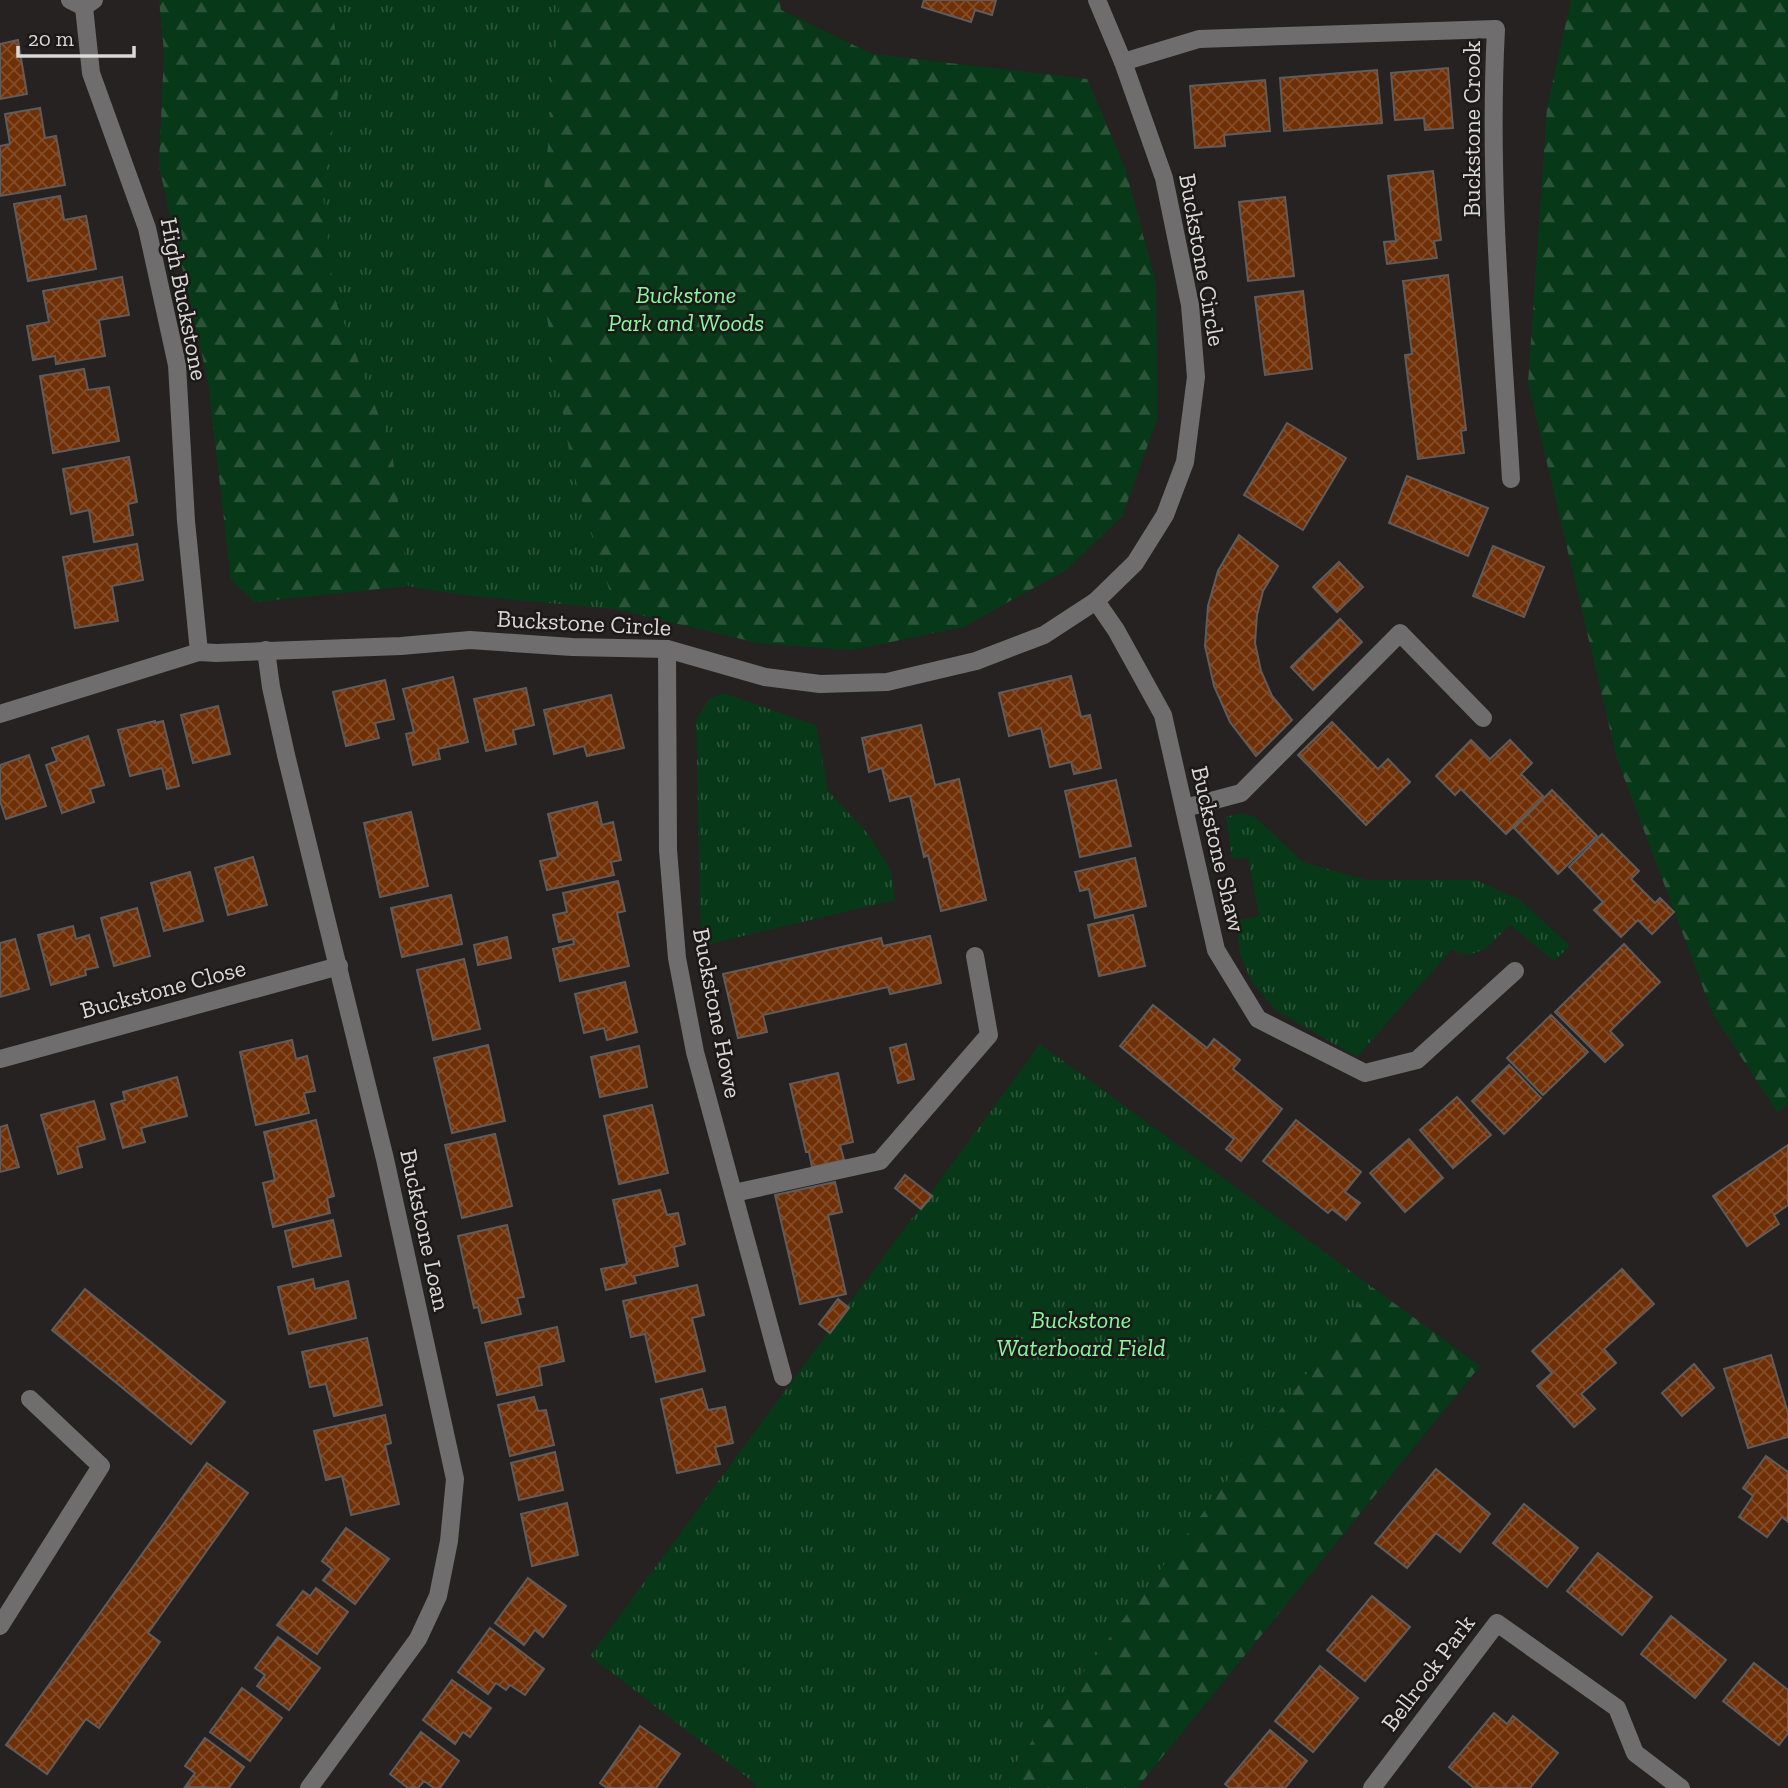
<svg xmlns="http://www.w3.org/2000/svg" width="1788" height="1788" viewBox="0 0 1788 1788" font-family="'Zilla Slab',serif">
	<defs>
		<pattern id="grass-tufts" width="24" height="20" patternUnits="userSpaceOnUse" patternTransform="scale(1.75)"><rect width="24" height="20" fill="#073817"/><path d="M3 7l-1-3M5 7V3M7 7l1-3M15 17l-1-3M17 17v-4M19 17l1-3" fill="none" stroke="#2b5438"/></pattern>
		<pattern id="forest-firs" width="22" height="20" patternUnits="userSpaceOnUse" patternTransform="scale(1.75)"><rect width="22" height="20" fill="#073817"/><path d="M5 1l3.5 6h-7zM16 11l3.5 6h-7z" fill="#2b5438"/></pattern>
		<pattern id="building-cross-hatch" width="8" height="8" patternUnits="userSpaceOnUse" patternTransform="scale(1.75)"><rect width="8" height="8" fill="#703007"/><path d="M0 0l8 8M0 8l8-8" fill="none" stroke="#844d2a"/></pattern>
	</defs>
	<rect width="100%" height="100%" fill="#252221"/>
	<g fill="url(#grass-tufts)">
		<path d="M159,0h620l2,10 91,44 215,25 38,89 31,116 1,135 -35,97 -56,54 -103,57 -111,23 -94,-7 -143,-34 -153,-14 -54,-9 -153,16 -24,-22 -23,-199 -49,-215 5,-114z"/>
		<path d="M723,693l93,32 12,66 42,45 21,35 4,29 -194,46 -5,-226 13,-21z"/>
		<path d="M1241,813l14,4 48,45 64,18h109l44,20 50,46 -16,15 -44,-36 -25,24 -16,6 -18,-5 -94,107 -82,-47 -23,-28 -12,-28 -4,-33 23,-5 -11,-58 -16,1 -6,-42z"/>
		<path d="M1040,1044l332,243 -375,501h-242l2,-3 -167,-129z"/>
	</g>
	<g fill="url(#forest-firs)">
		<path d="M159,0h172l10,73 -18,122 11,101 58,155 16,135 -153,16 -24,-22 -23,-199 -49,-215 5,-114z"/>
		<path d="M560,0h219l2,10 91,44 215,25 38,89 31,116 1,135 -35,97 -56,54 -103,57 -111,23 -94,-7 -143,-34 -43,-141 -34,-204z"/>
		<path d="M1571,0h217v1104l-11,8 -64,-98 -96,-255 -89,-376 19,-276z"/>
		<path d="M1372,1287l108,79 -343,422h-140z"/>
	</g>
	<g fill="url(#building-cross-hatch)" stroke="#5f5c5b" stroke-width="2">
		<path d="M924,0h72l-4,15 -17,-5 -4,12 -49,-15z"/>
		<path d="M18,40l9,54 -27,5v-55z"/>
		<path d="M1448,68l5,60 -28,2 -1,-12 -29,2 -4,-47z"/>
		<path d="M1377,70l5,53 -98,8 -4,-53z"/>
		<path d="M1265,80l5,51 -46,4 1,11 -30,2 -5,-62z"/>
		<path d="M40,108l5,30 11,-2 9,49 -65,11v-50l10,-2 -5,-30z"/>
		<path d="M1433,171l8,69 -7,1 3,17 -50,6 -3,-22 12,-1 -8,-65z"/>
		<path d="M60,196l4,24 22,-4 10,53 -68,12 -14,-77z"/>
		<path d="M1285,197l9,79 -46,5 -9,-79z"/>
		<path d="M1448,275l18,155 -5,1 3,22 -46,6 -13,-104 7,-1 -9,-73z"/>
		<path d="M122,277l7,38 -30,5 6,36 -49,8 -1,-8 -22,4 -6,-34 22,-4 -6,-31z"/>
		<path d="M1303,291l9,78 -47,6 -10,-78z"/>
		<path d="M84,369l4,21 21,-3 10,54 -66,12 -13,-77z"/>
		<path d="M1287,423l59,35 -43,72 -59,-35z"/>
		<path d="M129,457l8,45 -9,2 5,31 -39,7 -5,-32 -18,4 -8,-45z"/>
		<path d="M1407,476l81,32 -20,48 -79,-33z"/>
		<path d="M1239,535l39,31 -15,25 -6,24 -2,28 6,28 11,25 20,24 -36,36 -26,-34 -16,-36 -9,-40 3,-40 10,-35z"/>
		<path d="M137,544l6,36 -31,6 6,35 -43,7 -12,-71z"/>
		<path d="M1493,546l51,21 -20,50 -51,-21z"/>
		<path d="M1339,562l24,25 -26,25 -24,-25z"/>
		<path d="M1340,619l22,23 -49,48 -22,-23z"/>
		<path d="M1071,676l10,41 9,-2 11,53 -27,6 -3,-12 -21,5 -9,-39 -32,8 -10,-43z"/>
		<path d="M453,677l15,65 -30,7 2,10 -27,6 -7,-31 8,-2 -11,-43z"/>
		<path d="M385,680l9,39 -19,4 4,15 -33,8 -13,-54z"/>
		<path d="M526,688l8,37 -21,5 3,14 -30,7 -12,-52z"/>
		<path d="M611,695l13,53 -37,8 -3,-10 -30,8 -10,-44z"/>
		<path d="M218,706l12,48 -37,9 -12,-48z"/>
		<path d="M155,721v2l8,-2 16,65 -12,3 -5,-21 -32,8 -12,-46z"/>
		<path d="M1332,722l46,47 10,-10 22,23 -44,43 -68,-70z"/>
		<path d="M921,725l14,60 24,-6 27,121 -45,11 -13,-56 -4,2 -14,-61 -20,5 -8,-33 -13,4 -7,-34z"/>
		<path d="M88,736l16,49 -14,4 4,13 -32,11 -16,-48 11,-4 -5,-13z"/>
		<path d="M1471,740l19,19 20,-19 22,23 -11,11 23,23 -38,37 -45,-45 -6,6 -19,-19z"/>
		<path d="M29,755l17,51 -40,13 -6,-18v-36z"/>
		<path d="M1116,780l15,66 -51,11 -15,-66z"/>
		<path d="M1552,790l45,46 -39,38 -44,-46z"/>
		<path d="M597,802l5,23 11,-3 8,38 -10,2 3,13 -67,15 -7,-29 18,-4 -10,-43z"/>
		<path d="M411,812l17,74 -48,11 -16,-74z"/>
		<path d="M1602,834l37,37 -8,8 24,24 5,-5 14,14 -22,22 -14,-14 -17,17 -27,-27 9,-8 -34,-35z"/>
		<path d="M253,857l14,48 -39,10 -13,-47z"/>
		<path d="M1135,858l11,48 -51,12 -6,-29 -9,2 -5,-19z"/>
		<path d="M190,872l13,49 -39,10 -13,-48z"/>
		<path d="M618,881l7,30 -8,2 12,53 -69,15 -7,-32 21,-5 -1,-5 -14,3 -6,-27 14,-3 -4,-19z"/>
		<path d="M451,895l11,49 -60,13 -11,-49z"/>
		<path d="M137,908l13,48 -36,10 -13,-48z"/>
		<path d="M1133,915l12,51 -46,10 -11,-51z"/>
		<path d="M73,926l3,13 13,-4 9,32 -13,3 1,5 -35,10 -13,-50z"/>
		<path d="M930,936l11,47 -51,11 -2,-7 -125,28 4,17 -29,6 -15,-64 158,-36 2,8z"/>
		<path d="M507,937l4,21 -33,7 -4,-20z"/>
		<path d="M15,939l14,50 -29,8v-54z"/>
		<path d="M1624,944l36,38 -50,49 13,14 -18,17 -50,-50z"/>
		<path d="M464,959l16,70 -47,11 -16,-70z"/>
		<path d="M625,982l12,50 -30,8 -3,-12 -20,5 -9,-39z"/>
		<path d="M1153,1005l54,43 7,-9 26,21 -7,9 49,40 -41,52 -15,-12 8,-10 -114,-93z"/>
		<path d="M1551,1015l37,37 -45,43 -36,-37z"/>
		<path d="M292,1040l4,19 11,-3 8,35 -11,2 5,20 -53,12 -16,-73z"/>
		<path d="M906,1044l8,35 -16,4 -8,-35z"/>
		<path d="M488,1045l17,76 -53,12 -18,-75z"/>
		<path d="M639,1046l8,41 -47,10 -9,-40z"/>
		<path d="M1509,1065l32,33 -37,36 -32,-33z"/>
		<path d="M838,1073l15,69 -13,3 4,15 -32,7 -3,-15h-3l-16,-68z"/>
		<path d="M177,1077l10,39 -46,12 4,14 -22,6 -12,-44 14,-4 -2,-8z"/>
		<path d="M1457,1097l34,38 -38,33 -33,-38z"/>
		<path d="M94,1101l11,38 -28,8 5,20 -24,7 -17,-59z"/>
		<path d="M652,1105l16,68 -49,11 -15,-68z"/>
		<path d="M316,1120l18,76 -7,2 3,15 -57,14 -10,-44 12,-3 -11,-48z"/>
		<path d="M1296,1120l65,52 -16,20 15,11 -14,17 -14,-11 -4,4 -65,-52z"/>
		<path d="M7,1125l12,42 -19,5v-45z"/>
		<path d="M495,1134l17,72 -50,12 -17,-73z"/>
		<path d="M1409,1139l34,39 -38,34 -35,-39z"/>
		<path d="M1788,1145v60l-14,10 5,9 -32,22 -34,-50z"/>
		<path d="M905,1175l27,21 -11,13 -26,-21z"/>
		<path d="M835,1182l7,30 -14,3 18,79 -46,10 -25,-109z"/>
		<path d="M660,1190l7,25 11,-2 7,31 -11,3 4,19 -44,10 2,7 -30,7 -5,-21 26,-5 -14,-64z"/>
		<path d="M333,1220l8,36 -48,11 -8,-36z"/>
		<path d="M507,1225l17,72 -7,1 4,16 -39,9 -4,-16 -4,1 -16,-72z"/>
		<path d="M1622,1269l32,35 -50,45 12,14 -35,31 14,15 -21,18 -37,-41 15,-13 -20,-22z"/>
		<path d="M313,1279l2,10 33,-8 8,37 -67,16 -11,-47z"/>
		<path d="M697,1285l7,30 -12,3 13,53 -49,11 -11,-48 -14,3 -8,-36z"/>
		<path d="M85,1289l140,113 -34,42 -139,-114z"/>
		<path d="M838,1299l11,9 -19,25 -11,-9z"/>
		<path d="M557,1327l7,34 -25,6 3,18 -45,10 -12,-52z"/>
		<path d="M367,1338l15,67 -48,11 -8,-32 -16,3 -8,-35z"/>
		<path d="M1771,1355l17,58v24l-40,11 -24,-79z"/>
		<path d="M1694,1364l20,24 -32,28 -20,-23z"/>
		<path d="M702,1389l6,21 17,-3 8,36 -18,4 5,17 -43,9 -16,-74z"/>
		<path d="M534,1397l4,14 8,-1 8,35 -44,11 -12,-51z"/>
		<path d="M385,1415l6,28 -6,2 14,59 -48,11 -9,-39 -16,4 -12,-49z"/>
		<path d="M555,1452l8,38 -44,10 -8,-37z"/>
		<path d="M1766,1456l22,16v50l-6,-5 -15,20 -28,-20 14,-21 -10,-8z"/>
		<path d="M207,1463l41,30 -100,140 12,9 -61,86 -13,-9 -39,55 -41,-29z"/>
		<path d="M1436,1469l54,45 -30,38 -24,-19 -29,35 -32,-25z"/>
		<path d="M567,1503l11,52 -46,11 -11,-52z"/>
		<path d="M1524,1504l54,44 -31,39 -54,-44z"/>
		<path d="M346,1528l43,31 -34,45 -32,-24 9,-11 -10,-8z"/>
		<path d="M1598,1553l54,44 -30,38 -55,-44z"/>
		<path d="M528,1578l38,28 -23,31 -8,-7 -11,15 -29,-22z"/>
		<path d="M316,1588l32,24 -31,42 -40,-29 26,-34 7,5z"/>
		<path d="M1372,1596l38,31 -45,54 -38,-31z"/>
		<path d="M1671,1616l55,44 -31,38 -54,-44z"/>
		<path d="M490,1628l54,41 -19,26 -15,-10 -4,5 -10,-7 -8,11 -30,-22z"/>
		<path d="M278,1637l42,31 -31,42 -32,-24 8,-11 -10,-7z"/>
		<path d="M1754,1663l34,27v43l-9,12 -56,-44z"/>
		<path d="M1320,1666l38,32 -45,54 -38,-31z"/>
		<path d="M452,1680l39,28 -21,29 -7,-5 -8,12 -32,-24z"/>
		<path d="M242,1688l40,30 -32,43 -40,-29z"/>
		<path d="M1494,1713l13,11 6,-8 45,37 -28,35h-56l-25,-21z"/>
		<path d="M640,1726l40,28 -24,34h-49l-7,-5z"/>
		<path d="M1270,1730l37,31 -22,27h-55l-5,-4z"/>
		<path d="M421,1732l38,29 -19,27h-6l-10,-7 -6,7h-10l-18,-14z"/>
		<path d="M205,1738l39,29 -15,21 -44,-1 10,-14 -10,-7z"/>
	</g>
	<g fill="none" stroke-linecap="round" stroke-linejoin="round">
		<g stroke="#6f6d6d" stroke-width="18">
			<path d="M70,0l14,7 10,-7"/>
			<path d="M84,7l7,66 56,155 30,137 9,156 13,131"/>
			<path d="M1123,62l76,-23 297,-10c-8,150 6,300 15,450"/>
			<path d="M1096,601l20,29 47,85 53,235 42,69 107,54 52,-13 98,-89"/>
			<path d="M667,649l1,201 9,108 18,94 88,325"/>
			<path d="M266,650l5,37 15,68 99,404 70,320 -6,62 -11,55 -20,43 -109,149"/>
			<path d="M0,714l199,-62 17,1 185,-7 69,-6 102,7 95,2 98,28 55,7 67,-2 89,-21 68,-26 52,-34 39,-38 30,-48 20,-53 11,-85 -6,-72 -26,-127 -41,-116 -26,-62"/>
			<path d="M1185,808l56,-15 159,-160 83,85"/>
			<path d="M0,1059l339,-93"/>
			<path d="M734,1193l146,-32 109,-126 -14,-79"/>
			<path d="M0,1626l101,-160 -71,-67"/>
			<path d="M1372,1788l125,-165 120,85 18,45 46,35"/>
		</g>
	</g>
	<g text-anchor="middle" stroke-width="5" stroke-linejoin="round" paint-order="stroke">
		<g font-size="24" fill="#dbd9d8" stroke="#1c1918">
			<text transform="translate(1472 129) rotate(-90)" y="8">Buckstone Crook</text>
			<text transform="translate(1202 260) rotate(80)" y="8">Buckstone Circle</text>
			<text transform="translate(184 299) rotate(79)" y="8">High Buckstone</text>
			<text transform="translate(584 623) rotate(3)" y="8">Buckstone Circle</text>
			<text transform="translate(1218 849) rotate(77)" y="8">Buckstone Shaw</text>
			<text transform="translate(163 989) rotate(-15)" y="8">Buckstone Close</text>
			<text transform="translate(717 1013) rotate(79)" y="8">Buckstone Howe</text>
			<text transform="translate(425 1230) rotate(78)" y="8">Buckstone Loan</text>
			<text transform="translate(1428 1673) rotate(-53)" y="8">Bellrock Park</text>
		</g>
		<g font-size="24" font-style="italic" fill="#87f7a0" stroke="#1c1918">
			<text x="686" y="303">Buckstone<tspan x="686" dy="28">Park and Woods</tspan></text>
			<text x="1081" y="1328">Buckstone<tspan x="1081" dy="28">Waterboard Field</tspan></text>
		</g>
	</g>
	<path d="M18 46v10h116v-10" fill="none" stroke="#dbd9d8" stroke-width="3.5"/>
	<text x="28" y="46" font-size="21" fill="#dbd9d8" stroke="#1c1918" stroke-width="5" paint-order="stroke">20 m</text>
</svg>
